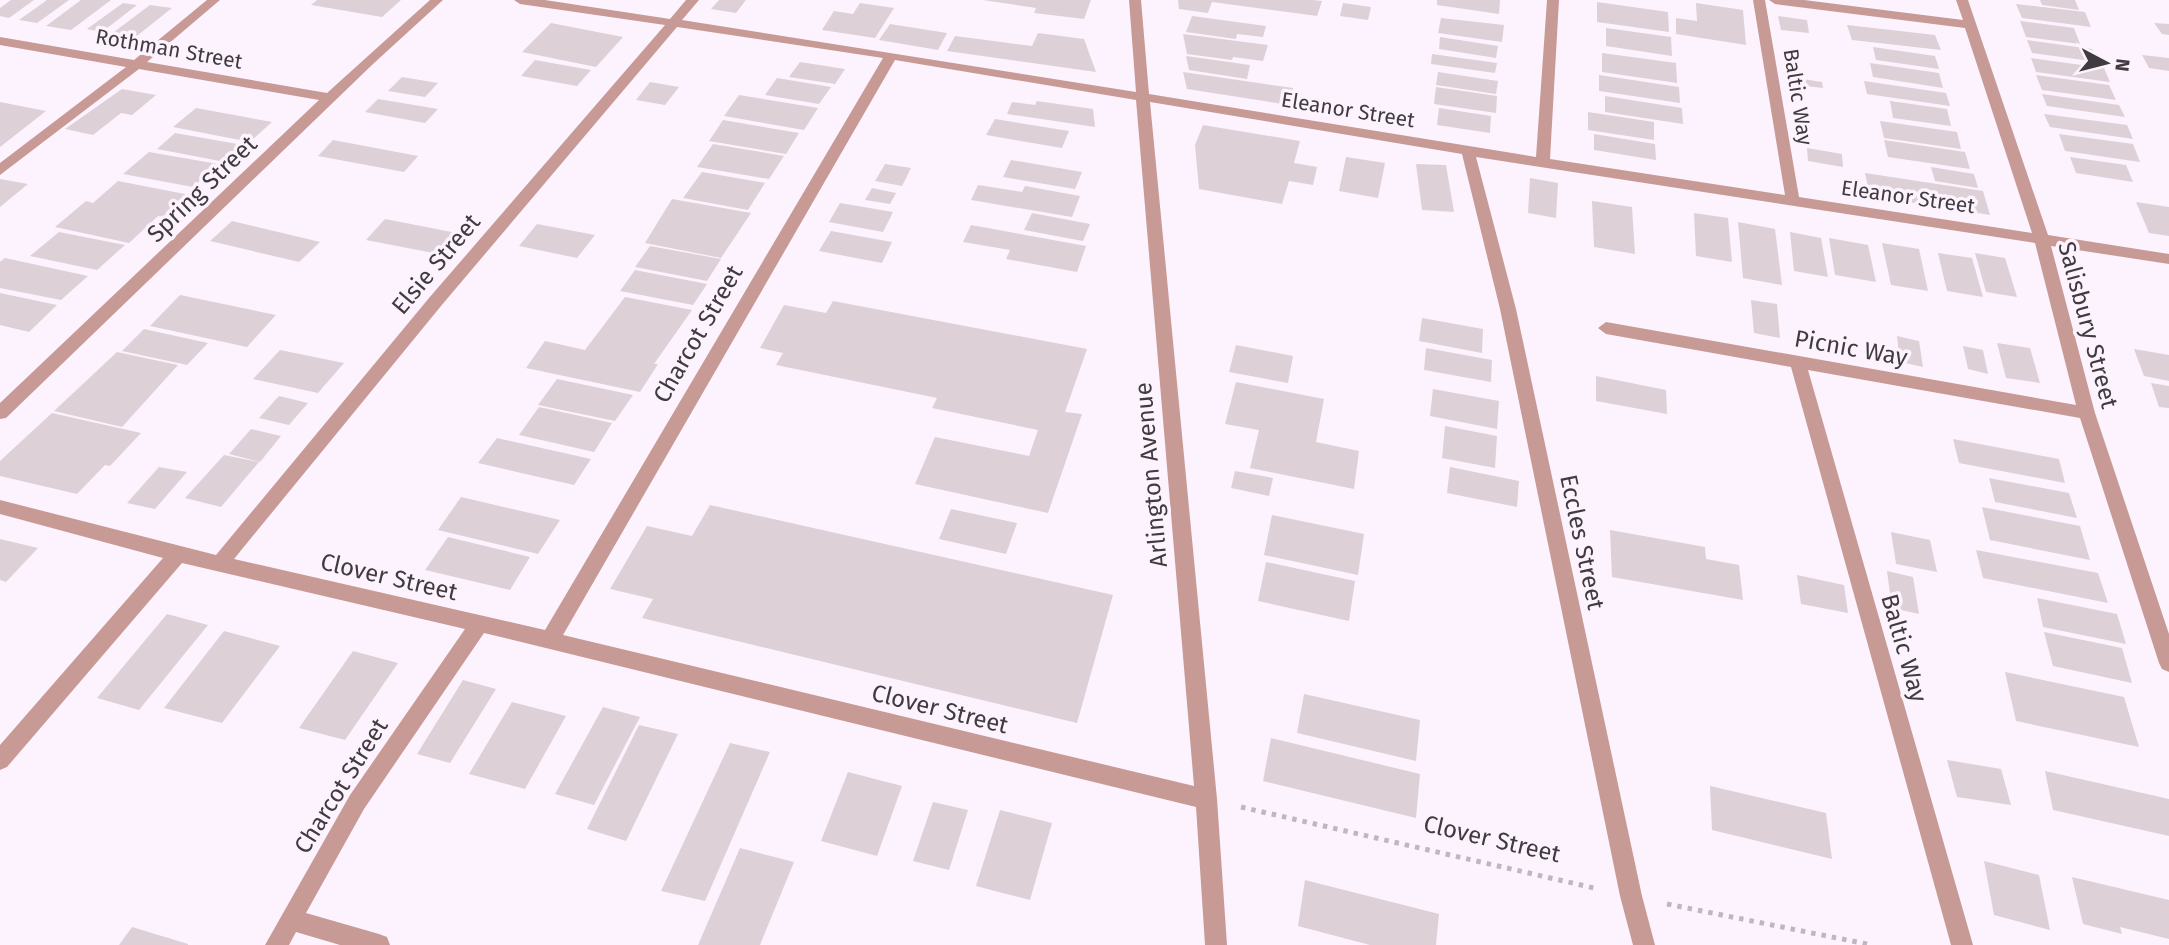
<svg xmlns="http://www.w3.org/2000/svg" width="2169" height="945" viewBox="0 0 2169 945" font-family="'Fira Sans',sans-serif">
	<rect width="100%" height="100%" fill="#fdf3fe"/>
	<g fill="#ded0d7">
		<path d="M11,0h23l-25,18 -9,-2v-8z"/>
		<path d="M47,0h22l-32,23 -18,-3z"/>
		<path d="M81,0h30l-40,30 -25,-4z"/>
		<path d="M317,0h84l-19,17 -71,-12z"/>
		<path d="M719,0h27l-10,13 -25,-4z"/>
		<path d="M983,0h108l-7,19 -50,-6 2,-5z"/>
		<path d="M1178,0h135l9,1 -5,15 -105,-14 -4,11 -29,-4z"/>
		<path d="M1437,0h63l-1,14 -62,-9z"/>
		<path d="M2040,0h35l4,10 -37,-5z"/>
		<path d="M1597,2l71,10 1,20 -72,-10z"/>
		<path d="M123,3l14,2 -35,27 -15,-3z"/>
		<path d="M860,3l34,5 -19,30 -53,-8 12,-19 19,3z"/>
		<path d="M1343,3l28,4 -3,13 -28,-4z"/>
		<path d="M1696,3l47,7 3,35 -70,-11v-16l21,3z"/>
		<path d="M2016,4l69,8 6,15 -69,-9z"/>
		<path d="M150,5l22,3 -39,31 -23,-4z"/>
		<path d="M1192,16l74,10 -3,11 -26,-3 -1,5 -50,-7z"/>
		<path d="M1778,16l29,4 2,13 -28,-3z"/>
		<path d="M1441,18l63,7 -2,17 -64,-9z"/>
		<path d="M2020,21l54,7 6,16 -54,-7z"/>
		<path d="M551,23l72,14 -27,30 -74,-15z"/>
		<path d="M2154,23l15,1v11l-7,-1z"/>
		<path d="M890,24l57,9 -9,17 -59,-10z"/>
		<path d="M1847,25l88,10 6,15 -89,-10z"/>
		<path d="M1606,28l65,9 1,19 -66,-10z"/>
		<path d="M1038,33l46,6 12,33 -149,-21 8,-15 77,10z"/>
		<path d="M1183,34l85,11 -5,16 -30,-4 -1,3 -45,-6z"/>
		<path d="M1440,37l58,9 -2,12 -57,-9z"/>
		<path d="M2027,40l65,9 6,13 -66,-9z"/>
		<path d="M1873,47l62,9 4,13 -63,-9z"/>
		<path d="M1602,53l74,10 1,20 -75,-11z"/>
		<path d="M1432,54l65,9 -2,10 -64,-9z"/>
		<path d="M2142,55l27,3v13l-20,-3z"/>
		<path d="M1186,56l64,9 -3,14 -58,-9z"/>
		<path d="M2031,58l73,10 6,14 -74,-10z"/>
		<path d="M535,60l56,10 -14,16 -56,-10z"/>
		<path d="M800,62l45,7 -10,15 -46,-7z"/>
		<path d="M1870,63l69,10 4,15 -70,-11z"/>
		<path d="M1183,72l110,16 -4,17 -102,-16z"/>
		<path d="M1438,72l60,9 -2,13 -60,-9z"/>
		<path d="M1599,75l80,12 1,16 -81,-12z"/>
		<path d="M2036,75l73,10 7,15 -74,-10z"/>
		<path d="M402,77l36,6 -13,14 -37,-6z"/>
		<path d="M777,78l54,9 -12,17 -54,-9z"/>
		<path d="M1796,78l26,4 1,6 -27,-3z"/>
		<path d="M1864,81l82,12 4,13 -83,-12z"/>
		<path d="M650,82l29,5 -14,18 -29,-5z"/>
		<path d="M1436,87l61,9 -1,17 -62,-9z"/>
		<path d="M122,89l34,6 -24,20 -11,-2 -28,22 -28,-6z"/>
		<path d="M2042,94l77,11 6,12 -78,-11z"/>
		<path d="M739,95l79,13 -14,22 -80,-14z"/>
		<path d="M1605,96l77,12 1,16 -78,-12z"/>
		<path d="M378,99l60,10 -13,14 -60,-11z"/>
		<path d="M1037,101l56,8 2,18 -88,-13 5,-12 23,3z"/>
		<path d="M1890,101l57,8 4,17 -58,-8z"/>
		<path d="M0,102l46,9 -46,36z"/>
		<path d="M196,108l76,14 -22,20 -77,-15z"/>
		<path d="M1439,108l52,8 -1,17 -53,-8z"/>
		<path d="M1588,112l66,10v18l-66,-10z"/>
		<path d="M2044,114l83,11 6,14 -83,-12z"/>
		<path d="M995,119l74,12 -7,17 -76,-13z"/>
		<path d="M723,120l76,13 -13,21 -77,-13z"/>
		<path d="M1880,121l77,11 4,17 -77,-11z"/>
		<path d="M1203,125l97,16 -6,22 23,4 -4,18 -24,-4 -7,23 -83,-15 -4,-44z"/>
		<path d="M175,133l68,12 -18,17 -68,-13z"/>
		<path d="M1594,134l61,10 1,16 -62,-10z"/>
		<path d="M2059,134l74,10 7,18 -75,-11z"/>
		<path d="M333,140l85,16 -14,16 -86,-16z"/>
		<path d="M1884,140l81,12 5,17 -82,-12z"/>
		<path d="M713,144l71,12 -15,23 -72,-12z"/>
		<path d="M1807,148l35,6 1,13 -35,-6z"/>
		<path d="M149,152l69,12 -25,23 -70,-13z"/>
		<path d="M1346,157l39,6 -7,35 -39,-7z"/>
		<path d="M2070,157l56,8 7,17 -57,-9z"/>
		<path d="M1011,160l71,12 -7,17 -72,-12z"/>
		<path d="M885,164l26,4 -9,18 -27,-5z"/>
		<path d="M1416,164l30,1 8,47 -32,-2z"/>
		<path d="M1931,167l43,7 4,14 -43,-7z"/>
		<path d="M702,172l63,11 -17,27 -65,-12z"/>
		<path d="M1865,173l118,18 7,24 -120,-19z"/>
		<path d="M1530,178l28,5 -2,35 -28,-5z"/>
		<path d="M0,179l28,5 -28,23z"/>
		<path d="M118,181l72,14 -24,22 -8,-1 -29,27 -74,-16 31,-26 7,2z"/>
		<path d="M978,185l44,7 3,-6 55,10 -8,21 -101,-17z"/>
		<path d="M872,188l24,5 -6,11 -25,-4z"/>
		<path d="M672,199l79,14 -30,45 -76,-15z"/>
		<path d="M1592,201l40,6 3,47 -41,-7z"/>
		<path d="M2136,202l33,5v29l-20,-3z"/>
		<path d="M840,203l53,9 -10,20 -54,-10z"/>
		<path d="M1032,213l58,11 -7,17 -59,-11z"/>
		<path d="M1694,213l34,5 4,44 -36,-6z"/>
		<path d="M385,219l82,16 -18,21 -83,-16z"/>
		<path d="M232,221l88,21 -21,20 -89,-21z"/>
		<path d="M1738,222l37,7 7,56 -39,-7z"/>
		<path d="M537,224l58,11 -18,23 -58,-12z"/>
		<path d="M971,225l115,21 -9,26 -71,-13 4,-9 -47,-8z"/>
		<path d="M831,231l61,11 -10,21 -63,-12z"/>
		<path d="M59,232l66,13 -28,25 -67,-14z"/>
		<path d="M1790,232l31,6 7,39 -34,-6z"/>
		<path d="M1829,238l39,7 8,37 -41,-7z"/>
		<path d="M1882,243l37,6 9,42 -37,-6z"/>
		<path d="M650,246l71,13 -14,22 -72,-14z"/>
		<path d="M1938,253l34,5 11,39 -36,-6z"/>
		<path d="M1975,253l30,5 12,39 -31,-5z"/>
		<path d="M5,258l83,18 -27,24 -61,-12v-26z"/>
		<path d="M635,270l72,14 -14,21 -73,-14z"/>
		<path d="M0,293l57,12 -28,27 -29,-7z"/>
		<path d="M180,295l96,20 -29,32 -97,-21z"/>
		<path d="M625,297l67,13 -38,54h4l-18,28 -114,-24 19,-27 40,9z"/>
		<path d="M1751,300l26,4 3,34 -26,-5z"/>
		<path d="M833,301l254,48 -22,63 17,2 -34,99 -133,-29 20,-47 94,19 9,-26 -106,-22 5,-10 -161,-33 7,-12 -23,-5 24,-43 42,8z"/>
		<path d="M1422,318l61,11 -1,24 -63,-12z"/>
		<path d="M144,329l64,14 -21,22 -65,-14z"/>
		<path d="M1897,336l22,5 4,26 -23,-5z"/>
		<path d="M1997,343l33,5 10,35 -34,-5z"/>
		<path d="M1236,345l57,11 -5,27 -59,-11z"/>
		<path d="M1963,346l20,4 5,24 -20,-5z"/>
		<path d="M1426,348l66,12 -1,22 -67,-12z"/>
		<path d="M2134,349l35,6v26l-25,-5z"/>
		<path d="M280,350l64,13 -26,30 -65,-14z"/>
		<path d="M117,352l61,13 -56,62 -68,-16z"/>
		<path d="M1596,376l70,14 1,24 -71,-13z"/>
		<path d="M557,379l76,16 -18,26 -77,-16z"/>
		<path d="M1236,382l88,17 -8,43 43,9 -5,38 -104,-21 9,-38 -34,-6z"/>
		<path d="M2151,383l18,3v22l-10,-1z"/>
		<path d="M1433,389l66,12 -2,28 -67,-13z"/>
		<path d="M279,396l29,7 -19,22 -30,-7z"/>
		<path d="M539,407l73,16 -18,29 -75,-17z"/>
		<path d="M52,413l89,20 -31,33 -5,-1 -28,29 -77,-18v-15z"/>
		<path d="M1445,426l52,10 -2,32 -53,-10z"/>
		<path d="M251,429l30,7 -21,26 -31,-8z"/>
		<path d="M497,438l94,21 -17,26 -96,-22z"/>
		<path d="M1953,439l106,20 6,24 -106,-20z"/>
		<path d="M224,455l35,7 -38,45 -36,-9z"/>
		<path d="M159,467l28,5 -32,37 -28,-6z"/>
		<path d="M1450,467l69,14 -2,26 -70,-14z"/>
		<path d="M1235,471l38,7 -4,18 -38,-8z"/>
		<path d="M1989,478l80,15 8,25 -82,-16z"/>
		<path d="M461,497l99,23 -22,34 -100,-24z"/>
		<path d="M710,505l403,90 -36,128 -435,-105 11,-19 -43,-10 37,-63 45,10z"/>
		<path d="M1982,507l98,19 10,34 -100,-20z"/>
		<path d="M951,509l66,14 -11,31 -67,-15z"/>
		<path d="M1272,515l92,19 -6,41 -94,-20z"/>
		<path d="M1610,530l95,17 1,12 33,6 4,35 -131,-23z"/>
		<path d="M1891,532l39,8 7,32 -41,-8z"/>
		<path d="M448,537l82,20 -20,33 -85,-20z"/>
		<path d="M0,539l38,9 -32,34 -6,-2z"/>
		<path d="M1976,550l122,23 10,30 -125,-25z"/>
		<path d="M1266,562l89,19 -6,40 -91,-20z"/>
		<path d="M1887,571l26,6 6,37 -27,-6z"/>
		<path d="M1797,575l47,10 4,28 -47,-9z"/>
		<path d="M2037,598l80,16 9,30 -83,-17z"/>
		<path d="M167,614l41,11 -69,85 -42,-12z"/>
		<path d="M224,631l56,15 -58,77 -58,-15z"/>
		<path d="M2044,632l78,16 10,35 -79,-17z"/>
		<path d="M353,651l45,12 -53,77 -46,-12z"/>
		<path d="M2005,672l119,25 15,50 -123,-26z"/>
		<path d="M463,680l33,9 -46,74 -33,-9z"/>
		<path d="M1304,694l116,26 -4,41 -119,-28z"/>
		<path d="M512,702l54,14 -41,73 -56,-15z"/>
		<path d="M603,707l37,10 -46,88 -39,-11z"/>
		<path d="M639,725l39,9 -52,107 -39,-12z"/>
		<path d="M1271,738l149,36 -4,44 -153,-37z"/>
		<path d="M730,743l40,9 -65,149 -44,-10z"/>
		<path d="M1947,760l54,9 10,36 -54,-8z"/>
		<path d="M2045,771l124,28v37l-116,-26z"/>
		<path d="M848,772l54,14 -25,70 -56,-15z"/>
		<path d="M1710,786l116,27 6,46 -120,-29z"/>
		<path d="M933,802l35,8 -19,60 -36,-9z"/>
		<path d="M1000,810l52,13 -22,77 -54,-14z"/>
		<path d="M740,848l54,14 -34,83h-62z"/>
		<path d="M1984,861l55,14 11,55 -56,-15z"/>
		<path d="M2072,877l97,23v39l-49,-12 2,7 -39,-10z"/>
		<path d="M1305,880l134,34 -3,31h-66l-72,-19z"/>
		<path d="M132,927l56,17v1h-69z"/>
	</g>
	<g fill="none" stroke-linecap="round" stroke-linejoin="round">
		<g stroke="#bfb6bf" stroke-width="5" stroke-dasharray="4.5 6" stroke-linecap="butt">
			<path d="M1241,807l353,81"/>
			<path d="M1667,904l205,41"/>
		</g>
		<g fill="#c89a96" fill-rule="evenodd">
			<path d="M207,0h13l-73,62 180,31 103,-93h13l-70,64 -367,354 -6,1v-16l319,-303 -180,-31 -139,106v-12l126,-96 -126,-22v-8l134,23z"/>
			<path d="M514,0h31l125,19 16,-19h13l-17,20 454,72 -7,-92h12l8,94 387,63 11,-157h12l-9,159 235,36 -32,-195h12l34,197 233,36 -67,-205 -190,-24 -6,-4h35l159,20 -7,-20h12l80,235 121,19v10l-118,-18 44,167 74,221v38l-7,-3 -3,-6 -79,-245 -272,-48 165,575h-22l-160,-578 -185,-33 -8,-6 8,-6 470,83 -41,-162 -559,-86 40,152 126,587 13,49h-22l-13,-49 -120,-587 -38,-155 -312,-52 67,697 10,146h-22l-9,-138 -712,-174 -120,176 -58,104 73,21 8,3 3,8h-50l-44,-13 -7,13h-24l85,-150 115,-166 -283,-66 -175,204 -7,3v-25l163,-187 -163,-44v-14l216,55 213,-257 236,-273 -145,-21zM677,27l206,31 -338,572 -311,-71 207,-253zM895,60l241,40 58,686 -631,-151z"/>
		</g>
	</g>
	<g text-anchor="middle" stroke-width="7" stroke-linejoin="round" paint-order="stroke">
		<g font-size="21" fill="#3f3b3f" stroke="#fdf3fe">
			<text transform="translate(169 49) rotate(10)" y="7">Rothman Street</text>
			<text transform="translate(1798 97) rotate(81)" y="7">Baltic Way</text>
			<text transform="translate(1348 110) rotate(9)" y="7">Eleanor Street</text>
			<text transform="translate(1908 197) rotate(8)" y="7">Eleanor Street</text>
		</g>
		<g font-size="24" fill="#3f3b3f" stroke="#fdf3fe">
			<text transform="translate(202 189) rotate(-44)" y="8">Spring Street</text>
			<text transform="translate(436 264) rotate(-50)" y="8">Elsie Street</text>
			<text transform="translate(2088 325) rotate(75)" y="8">Salisbury Street</text>
			<text transform="translate(698 334) rotate(-60)" y="8">Charcot Street</text>
			<text transform="translate(1851 348) rotate(10)" y="8">Picnic Way</text>
			<text transform="translate(1151 475) rotate(-95)" y="8">Arlington Avenue</text>
			<text transform="translate(1582 542) rotate(78)" y="8">Eccles Street</text>
			<text transform="translate(389 577) rotate(13)" y="8">Clover Street</text>
			<text transform="translate(1904 648) rotate(74)" y="8">Baltic Way</text>
			<text transform="translate(940 709) rotate(14)" y="8">Clover Street</text>
			<text transform="translate(341 786) rotate(-58)" y="8">Charcot Street</text>
			<text transform="translate(1492 839) rotate(13)" y="8">Clover Street</text>
		</g>
	</g>
	<g transform="translate(2106 63) rotate(97)" stroke="#fdf3fe" stroke-width="5" paint-order="stroke">
	<path d="M0-5L12 26L0 18L-12 26Z" fill="#3f3b3f"/>
	<text y="-10" font-size="19" font-weight="bold" text-anchor="middle" fill="#3f3b3f">N</text>
	</g>
</svg>
